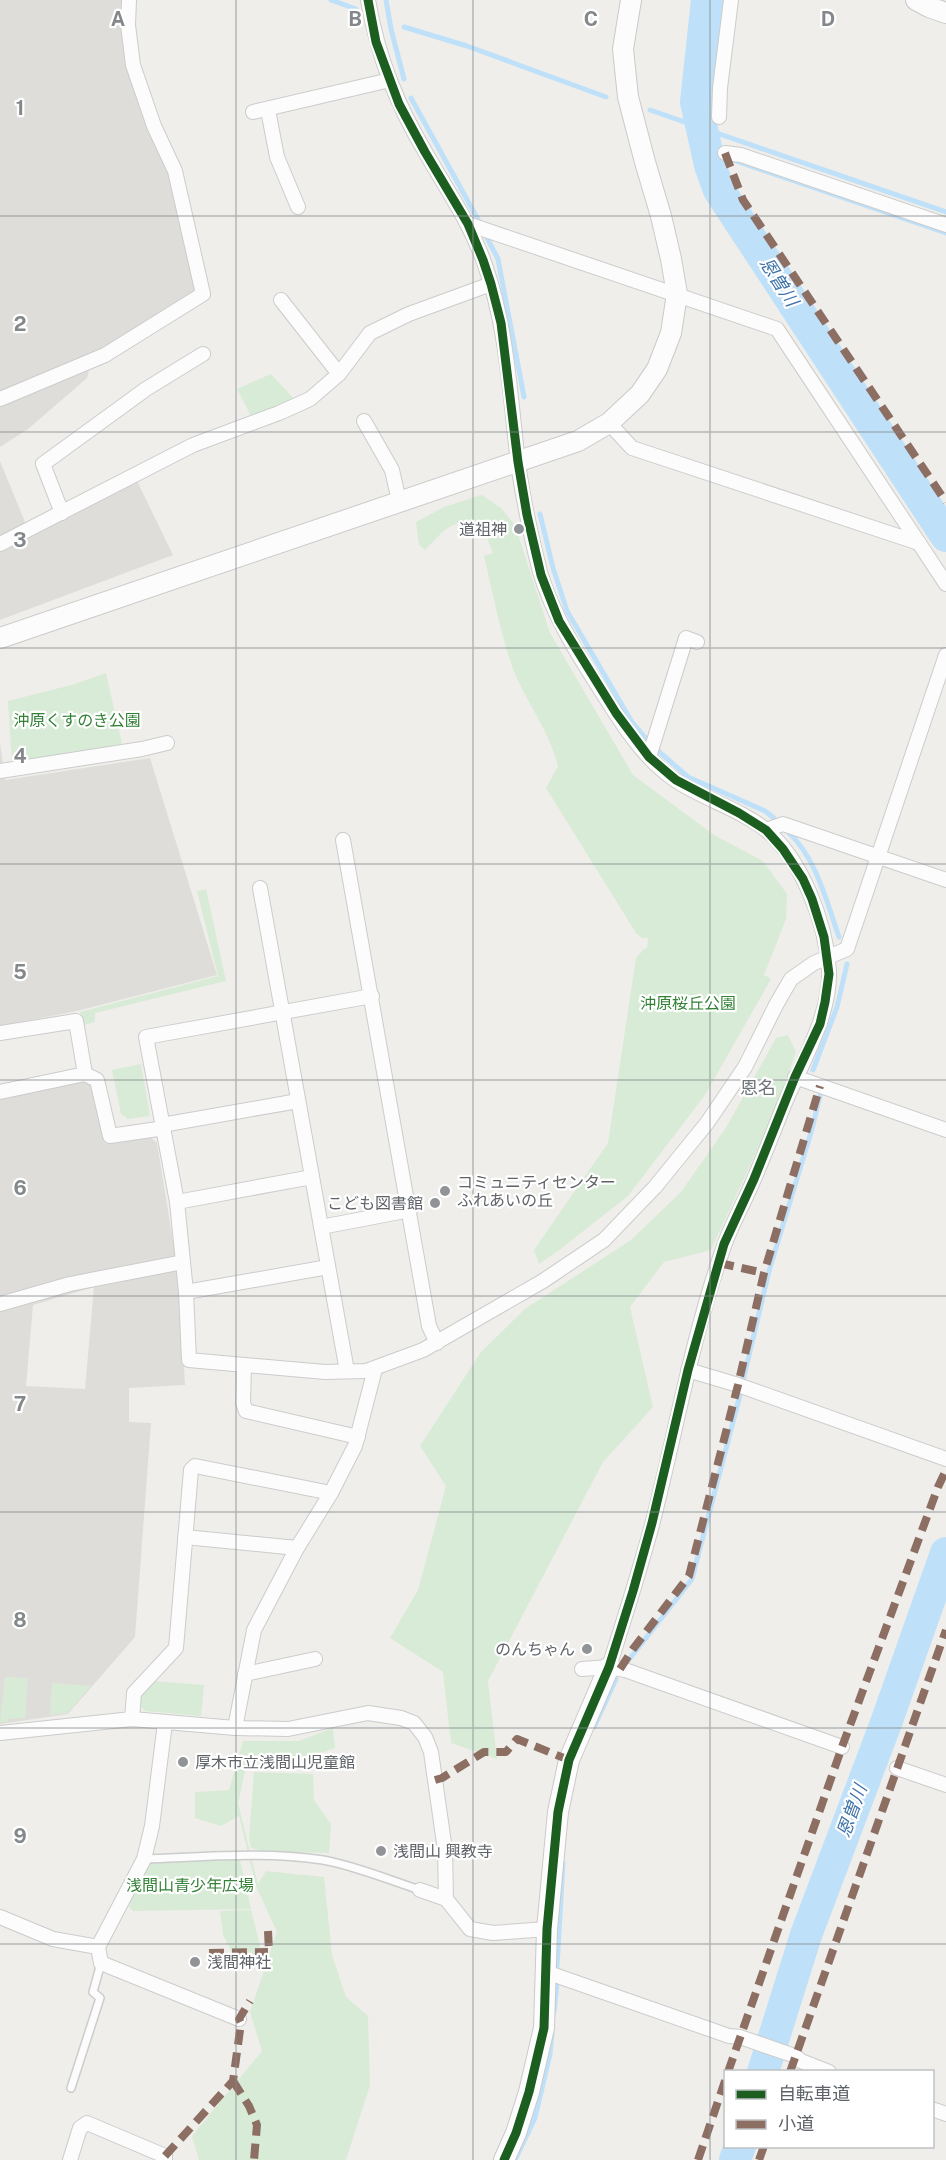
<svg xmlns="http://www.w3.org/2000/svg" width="946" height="2160" viewBox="0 0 946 2160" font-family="'Public Sans','Noto Sans JP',sans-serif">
	<rect width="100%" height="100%" fill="#efeeea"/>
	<g fill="#dfddda" fill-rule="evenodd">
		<path d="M0,0h121v22l14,70 36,80 28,122 -106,62 -6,22 -59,51 -28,18z"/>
		<path d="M0,461l29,71 106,-55 38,78 -173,65z"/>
		<path d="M0,743l5,37 145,-22 67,217 -140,36 -77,15z"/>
		<path d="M86,1080l7,6 12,57 45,-6 7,6 22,135 6,107 -56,3v34l22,1 -16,214 -67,77 -68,10v-627zM94,1287l-9,102 -59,-3 7,-81z"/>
	</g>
	<g fill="#d8ebd6">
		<path d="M271,374l25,27 -45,15 -14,-27z"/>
		<path d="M482,495l19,13 14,17 35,108 83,142 81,60 49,26 24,33 -1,25 -22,56 7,4 -66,116 -77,101 -70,55 -19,13 -5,-14 74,-107 28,-185 8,-9 3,-1 1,-10h-6l-6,-5 -90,-145 12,-22c-9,-36 -32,-64 -45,-97 -13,-37 -20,-75 -29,-113l9,-3 -12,-30c-30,-4 -36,6 -56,27l-6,-5 -3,-23 28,-15z"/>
		<path d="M106,673l16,71 -41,10 -69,10 -4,-63 67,-17z"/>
		<path d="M206,889l20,92 -131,32v9l-11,3 -4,-13 138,-36 -21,-85z"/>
		<path d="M788,1035l8,17 -21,59 -64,139 -47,12 -34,45 23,100 -50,55 -115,219 9,78 -46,-16 -8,-71 -53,-34 28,-48 28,-104 -26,-40 61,-94 44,-43 106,-69 50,-48 46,-66 49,-88z"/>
		<path d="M141,1064l9,52 -22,3 -7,-5 -9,-44z"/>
		<path d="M5,1677l23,1 -3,40 -17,1 -1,3h-7z"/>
		<path d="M153,1681l51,4 -3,31 -56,-5 -6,-6 1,-10z"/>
		<path d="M52,1683l39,3 -23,27 -18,2z"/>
		<path d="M333,1728l2,20 -38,13 -50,2 -9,40 20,81 8,-13 58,6 8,78 14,42 22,19 2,69 -24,75h-147l-7,-24 70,-85 -12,-39 27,-80 -21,-46 -17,-70 -18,10 -26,-8v-26l34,-2 14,-49h56z"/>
		<path d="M254,1772l59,2 1,26 17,24 -2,29 -67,-2 -11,-3 -2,-9z"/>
		<path d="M146,1860h94l11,49 -118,2 -4,-4z"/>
		<path d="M251,1910l9,35 -5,14 -21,-2 -11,-22 -3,-24z"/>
	</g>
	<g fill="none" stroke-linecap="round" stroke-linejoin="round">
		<g stroke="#bfe0f9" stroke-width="5">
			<path d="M331,0l25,9"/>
			<path d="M386,0l5,29 13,50"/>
			<path d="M404,27l63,19 139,51"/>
			<path d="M411,98l70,127"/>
			<path d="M650,110l296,102"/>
			<path d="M730,159l216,74"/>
			<path d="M709,161l11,-1"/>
			<path d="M485,234l13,25 26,138"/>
			<path d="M540,514l13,54 14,43 65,111 16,19"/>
			<path d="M656,749l32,28 77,34 9,7"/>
			<path d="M788,832c28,25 39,71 51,105"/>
			<path d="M813,1070l24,-63 10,-43"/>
			<path d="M743,1381l26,-110 43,-142 8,-33"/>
			<path d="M624,1666l68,-87 48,-184"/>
			<path d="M594,1727l22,-48"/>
			<path d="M557,1966l6,-103"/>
			<path d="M554,2012l3,-28"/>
			<path d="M515,2160l20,-42 15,-64 2,-21"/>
		</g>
		<g stroke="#bfe0f9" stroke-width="32">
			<path d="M707,0l-11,102 14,63 9,25 227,346"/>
			<path d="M763,2072l43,-137 80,-212 60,-170"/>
			<path d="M735,2160l5,-14"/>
		</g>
		<g stroke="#cbcccc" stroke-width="10">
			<g id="lane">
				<path d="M144,1859c59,-2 121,-8 179,1 33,6 66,20 97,30"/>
				<path d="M71,2088l29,-90 -7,-6 8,-29"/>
			</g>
		</g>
		<g stroke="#cbcccc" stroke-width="16">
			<g id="street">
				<path d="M368,0c10,58 29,105 59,155 20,35 43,68 57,107 23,64 26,133 34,201 5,36 13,73 22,109 15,50 46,95 74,139 17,26 35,51 61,69 28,19 63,28 90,49 37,30 61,94 64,141 2,47 -30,97 -47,140 -9,23 -18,46 -28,69 -9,22 -22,44 -30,67 -32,91 -48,186 -72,279 -13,48 -28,95 -43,142"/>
				<path d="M268,110l9,47 21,50"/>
				<path d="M253,112l137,-32"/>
				<path d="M719,117l1,-29 11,-88"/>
				<path d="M725,153l16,2 205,70"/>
				<path d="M468,224l309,105 169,255"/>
				<path d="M281,300l58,74"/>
				<path d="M0,399l105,-44 98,-61 -28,-123 -21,-45 -21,-61 -5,-40 1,-25"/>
				<path d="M364,421l28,49 7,31"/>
				<path d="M609,423l23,25 287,95"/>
				<path d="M62,513l-19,-49 103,-75 57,-35"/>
				<path d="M0,544l193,-99 86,-32 31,-14 29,-25 31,-41 39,-19 82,-30"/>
				<path d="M649,757l37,-119 11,4"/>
				<path d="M0,771l142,-22 25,-6"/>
				<path d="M766,830l17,-6 163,56"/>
				<path d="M343,840l86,486 8,17"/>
				<path d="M260,888l87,483"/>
				<path d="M372,996l-226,41 31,165 9,90 3,68 136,12 41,-1 57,-21 120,-69 61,-41 51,-53 52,-64 38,-56 31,-62 15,-26 23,-16 33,-14 99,-294"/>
				<path d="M0,1033l76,-12 9,53"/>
				<path d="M795,1077l151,53"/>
				<path d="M0,1092l85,-18 12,6 13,56 48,-7 4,-4 136,-24"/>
				<path d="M177,1202l135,-25"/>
				<path d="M321,1227l89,-17"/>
				<path d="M186,1292l142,-25"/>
				<path d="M0,1304l70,-20 113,-22"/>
				<path d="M244,1365l-1,38 3,8 112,26"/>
				<path d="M688,1370l50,15 208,74"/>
				<path d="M185,1537l112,11"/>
				<path d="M582,1669l27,-2 16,3 217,77"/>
				<path d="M245,1674l70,-15"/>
				<path d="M132,1719l2,-26 42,-45 15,-178 4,-4 136,27"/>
				<path d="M165,1723l-13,103 -8,33 -46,88 3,16 138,56"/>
				<path d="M235,1728l19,-98 43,-82 34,-55 24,-47 20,-77"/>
				<path d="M0,1733l132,-14 103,9 53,1 80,-16 33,5 13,5 11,14 6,15 14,98 1,49"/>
				<path d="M897,1768l49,17"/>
				<path d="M420,1890l26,9 24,30 23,4 54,-4"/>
				<path d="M0,1917l53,22 45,8"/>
				<path d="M546,1972l183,64 11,1 55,19 6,5 28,11"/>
				<path d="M932,2109l14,5"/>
				<path d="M70,2160l10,-32 7,-5 78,33v4"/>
			</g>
		</g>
		<g stroke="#cacacb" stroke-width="22">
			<g id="secondary">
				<path d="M916,0l13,7 17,6"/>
				<path d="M0,638l578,-197 31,-18 31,-29 17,-25 14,-36 6,-39 -6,-35 -10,-43 -16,-54 -17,-65 -5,-48 8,-49"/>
				<path d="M504,2160l12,-27 13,-41 15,-64 3,-99 11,-117 11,-52 40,-93"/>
			</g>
		</g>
		<use href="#lane" stroke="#fdfcfc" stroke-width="7"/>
		<use href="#street" stroke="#fdfcfc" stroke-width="14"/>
		<use href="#secondary" stroke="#fdfcfc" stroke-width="20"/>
		<g stroke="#8d6e63" stroke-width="8" stroke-dasharray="15 8" stroke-linecap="butt">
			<path d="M725,153l18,47 203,302"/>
			<path d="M719,1263l45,10"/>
			<path d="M620,1669l13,-20 56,-73 49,-191 26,-112 56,-187"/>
			<path d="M435,1780l7,-2 42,-26h22l11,-13 52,21"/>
			<path d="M268,1931l1,20"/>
			<path d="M209,1953l59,-1"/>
			<path d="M728,2072l114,-325 96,-260 8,-17"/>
			<path d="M790,2072l156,-442"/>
			<path d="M233,2081l16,25 8,19 -3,35"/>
			<path d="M165,2156l68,-75 8,-58 -2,-4 11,-18"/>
			<path d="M698,2160l28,-82"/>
			<path d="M759,2160l5,-14"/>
		</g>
		<g stroke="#fff" stroke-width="13">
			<path id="cycleway" d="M368,0l8,42 23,62 26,48 43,72 15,36 8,24 10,39 17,139 9,53 14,60 18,46 57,92 33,44 27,23 63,33 27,17 17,19 20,30 9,20 12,38 5,37 -4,28 -5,22 -25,53 -41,102 -30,65 -36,126 -36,153 -19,68 -24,76 -40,93 -11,52 -11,117 -3,99 -15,64 -13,41 -12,27"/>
		</g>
		<use href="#cycleway" stroke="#1b5e20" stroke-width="9"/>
	</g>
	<path fill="none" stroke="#84888a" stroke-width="1.5" stroke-opacity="0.55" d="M236,0v2160M473,0v2160M710,0v2160M0,216h946M0,432h946M0,648h946M0,864h946M0,1080h946M0,1296h946M0,1512h946M0,1728h946M0,1944h946"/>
	<g fill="#919496" stroke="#fff" stroke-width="2">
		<circle cx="519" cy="529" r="6"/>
		<circle cx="445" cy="1191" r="6"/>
		<circle cx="435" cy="1203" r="6"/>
		<circle cx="587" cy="1649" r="6"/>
		<circle cx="183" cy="1762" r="6"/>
		<circle cx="381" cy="1851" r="6"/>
		<circle cx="195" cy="1962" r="6"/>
	</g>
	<g text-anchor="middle" stroke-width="4.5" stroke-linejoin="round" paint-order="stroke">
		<g font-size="16" fill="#5f6368" stroke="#fff" text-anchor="start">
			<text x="507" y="535" text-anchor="end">道祖神</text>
			<text x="457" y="1188">コミュニティセンター<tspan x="457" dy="18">ふれあいの丘</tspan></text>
			<text x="423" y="1209" text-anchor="end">こども図書館</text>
			<text x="575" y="1655" text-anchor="end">のんちゃん</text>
			<text x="195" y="1768">厚木市立浅間山児童館</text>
			<text x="393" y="1857">浅間山 興教寺</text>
			<text x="207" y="1968">浅間神社</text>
		</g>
		<g font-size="16" fill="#348238" stroke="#fff">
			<text x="77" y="726">沖原くすのき公園</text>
			<text x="688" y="1009">沖原桜丘公園</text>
			<text x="190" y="1891">浅間山青少年広場</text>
		</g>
		<g font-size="18" font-style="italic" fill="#4174aa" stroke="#fff">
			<text transform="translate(779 282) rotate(57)" y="6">恩曽川</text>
			<text transform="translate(852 1811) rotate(-70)" y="6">恩曽川</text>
		</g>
		<g font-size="18" fill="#70757a" stroke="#fff">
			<text x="758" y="1094">恩名</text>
		</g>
	</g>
	<g font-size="20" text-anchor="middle" font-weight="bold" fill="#84888a" stroke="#fff" stroke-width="4.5" stroke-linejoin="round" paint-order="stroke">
		<text x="118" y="26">A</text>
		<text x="355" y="26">B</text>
		<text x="591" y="26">C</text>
		<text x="828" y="26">D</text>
		<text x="20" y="115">1</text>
		<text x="20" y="331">2</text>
		<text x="20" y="547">3</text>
		<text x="20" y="763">4</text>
		<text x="20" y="979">5</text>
		<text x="20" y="1195">6</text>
		<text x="20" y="1411">7</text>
		<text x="20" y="1627">8</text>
		<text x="20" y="1843">9</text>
	</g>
	<rect x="724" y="2070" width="210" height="78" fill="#ffffff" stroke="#bfc1c3" stroke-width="1.5"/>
	<rect x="736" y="2090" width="30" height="9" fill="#1b5e20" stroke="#bfc1c3" stroke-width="1.5"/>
	<text x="778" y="2100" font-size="18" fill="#5f6368">自転車道</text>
	<rect x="736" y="2120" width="30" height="9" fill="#8d6e63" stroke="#bfc1c3" stroke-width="1.5"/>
	<text x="778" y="2130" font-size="18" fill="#5f6368">小道</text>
</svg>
